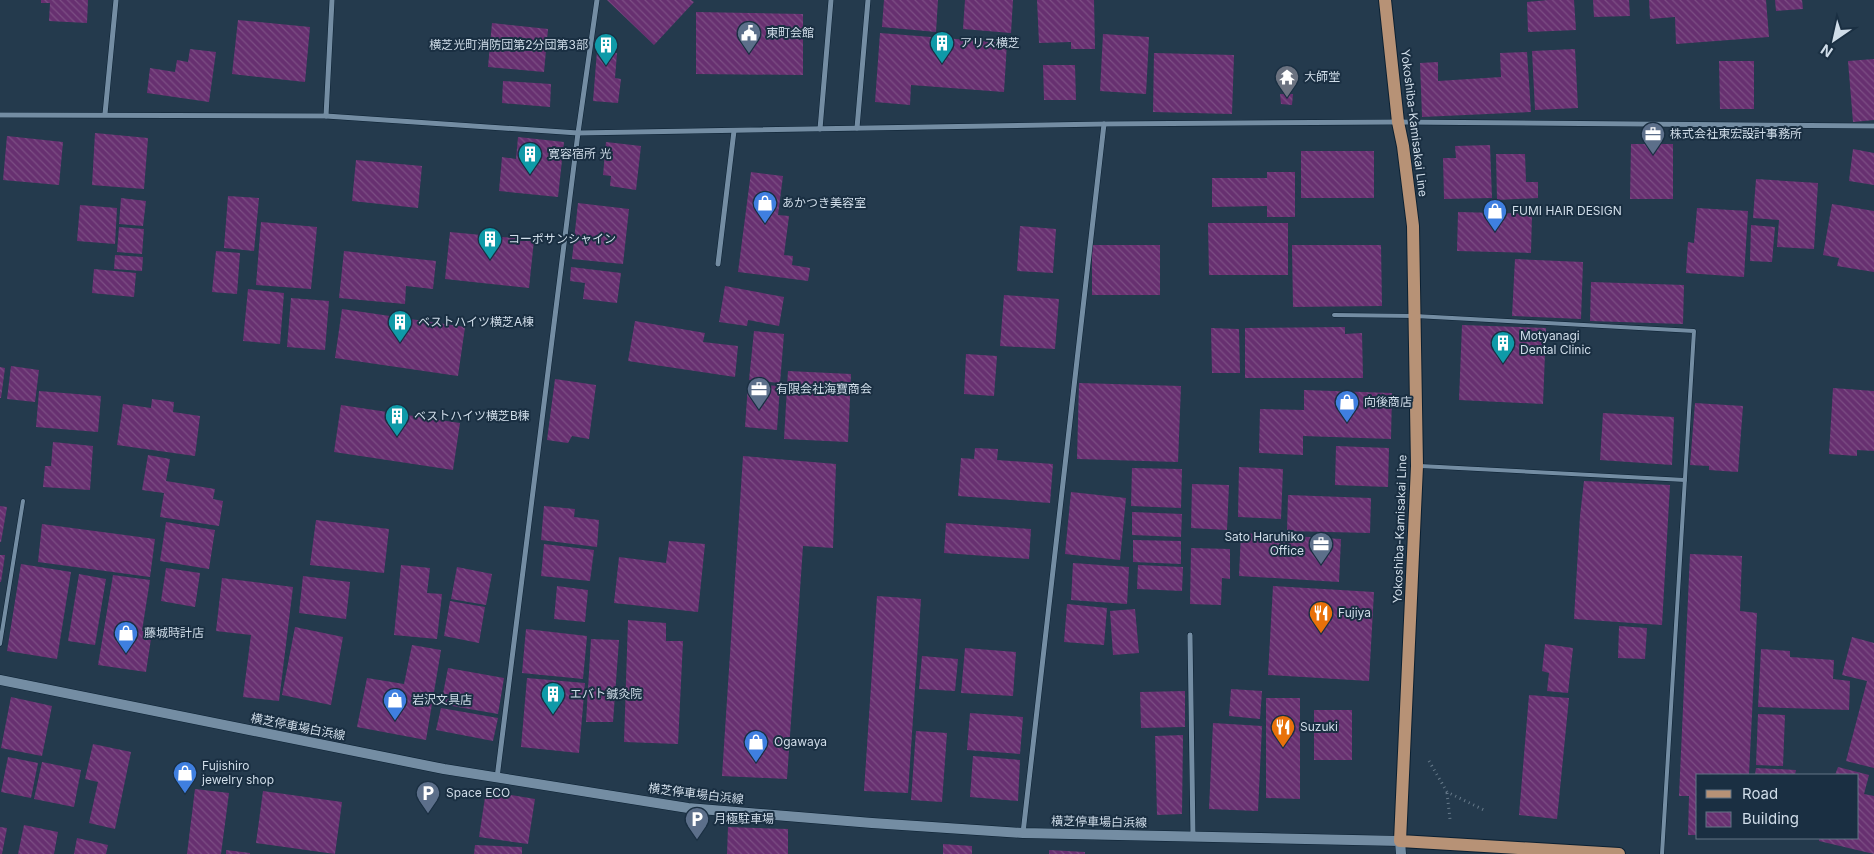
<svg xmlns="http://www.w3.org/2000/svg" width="1874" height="854" viewBox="0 0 1874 854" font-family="Inter,'Noto Sans JP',sans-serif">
	<defs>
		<pattern id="building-back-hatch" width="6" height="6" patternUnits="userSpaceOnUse" patternTransform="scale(1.25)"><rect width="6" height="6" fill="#673070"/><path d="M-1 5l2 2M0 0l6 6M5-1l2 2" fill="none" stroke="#7c4e84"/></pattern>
	</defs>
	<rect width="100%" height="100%" fill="#243a4d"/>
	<g fill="url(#building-back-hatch)">
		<path d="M41,0h47l-1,23 -38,-2 1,-18h-9z"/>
		<path d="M607,0h84l3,2 -40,43z"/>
		<path d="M884,0h54l-2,32 -54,-5z"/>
		<path d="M965,0h48l-2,33 -48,-4z"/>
		<path d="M1037,0h57l1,49h-24v-7l-32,1z"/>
		<path d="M1548,0h26l2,30 -48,2 -1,-30z"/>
		<path d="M1593,0h36l1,16 -36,1z"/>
		<path d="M1649,0h117l3,37 -93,7 -1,-27 -25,2z"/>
		<path d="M1775,0h27l1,9 -27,2z"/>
		<path d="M696,12l107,2v61l-107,-1z"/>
		<path d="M238,20l72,7 -5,55 -73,-8z"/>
		<path d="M492,23l56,6 -4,43 -56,-5z"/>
		<path d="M880,33l127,10 -3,49 -93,-7 -1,20 -35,-3z"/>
		<path d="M1103,34l46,3 -3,57 -46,-3z"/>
		<path d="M190,49l26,3 -7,50 -62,-9 3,-25 25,4 2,-12 11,2z"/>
		<path d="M1575,49l3,59 -43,2 -3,-59z"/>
		<path d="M597,51l20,2 -2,25 6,1 -3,24 -25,-2z"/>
		<path d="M1527,52l4,60 -109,5 -2,-54 18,-1v19l63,-4 -1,-24z"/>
		<path d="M1154,53l80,2 -2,59 -79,-2z"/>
		<path d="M1874,59v61l-21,2 -5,-61z"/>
		<path d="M1719,61h35v48h-34z"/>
		<path d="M1043,65h32l1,35h-32z"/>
		<path d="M503,81l48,3 -1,23 -48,-4z"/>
		<path d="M1280,94h13l-1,11 -11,-1z"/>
		<path d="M95,133l53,5 -4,51 -52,-4z"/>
		<path d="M7,136l56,6 -4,43 -56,-5z"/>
		<path d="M518,137l46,5 -6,55 -59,-6 3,-34 14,2z"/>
		<path d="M606,142l35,4 -5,44 -26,-4 1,-10 -8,-1z"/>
		<path d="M1631,144h42v55h-43z"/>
		<path d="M1490,145l2,53 -48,1 -1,-41h13l-1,-12z"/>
		<path d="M1853,149l21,4v32l-25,-4z"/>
		<rect x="1301" y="151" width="73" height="47"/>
		<path d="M1496,154h29l1,28h12v16l-41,2z"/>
		<path d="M356,160l66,6 -4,42 -66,-7z"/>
		<path d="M751,172l32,4 -5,39 11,1 -5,39 9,1 -1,9 18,3 -2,13 -70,-9z"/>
		<path d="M1267,172h28v45h-28v-11l-55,1v-29h55z"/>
		<path d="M1756,179l62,4 -4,66 -37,-2 2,-27 -26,-2z"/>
		<path d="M228,196l31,2 -5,53 -30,-3z"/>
		<path d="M121,198l25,3 -3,25 -24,-2z"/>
		<path d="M578,203l51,6 -6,55 -51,-5z"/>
		<path d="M1832,204l42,7v61l-37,-6 2,-8 -16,-3z"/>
		<path d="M80,205l37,3 -2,36 -38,-3z"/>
		<path d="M1697,208l51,3 -4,66 -58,-4 2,-31 6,1z"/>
		<path d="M1458,212l74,2 -1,39 -74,-2z"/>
		<path d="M261,222l56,5 -6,62 -55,-4z"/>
		<path d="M1208,223h80v52h-79z"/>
		<path d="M1751,225l24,2 -3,35 -22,-1z"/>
		<path d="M1020,226l36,3 -3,44 -36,-2z"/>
		<path d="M119,227l25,2 -2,25 -25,-2z"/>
		<path d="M450,232l84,8 -5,48 -84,-9z"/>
		<rect x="1092" y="245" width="68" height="50"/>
		<path d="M1292,245h89l1,61 -89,1z"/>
		<path d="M216,251l24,2 -3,41 -25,-2z"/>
		<path d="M344,251l92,10 -3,28 -27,-3 -1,18 -66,-6z"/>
		<path d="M115,255l28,2 -1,14 -28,-2z"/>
		<path d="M1515,259l68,3 -2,57 -69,-3z"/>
		<path d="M571,267l50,6 -4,30 -34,-4 2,-16 -15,-2z"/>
		<path d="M94,269l42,4 -2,24 -42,-4z"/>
		<path d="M1591,282l93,3 -1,39 -93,-3z"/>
		<path d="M725,286l59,11 -5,29 -31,-6 -1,6 -28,-4z"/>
		<path d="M248,289l36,4 -4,51 -37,-3z"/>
		<path d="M1004,295l55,4 -4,50 -55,-3z"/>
		<path d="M291,298l38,3 -4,49 -38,-3z"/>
		<path d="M342,309l123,18 -7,49 -123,-18z"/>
		<path d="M635,321l70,12 -2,9 35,4 -3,31 -107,-16z"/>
		<path d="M1462,325l84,3 -3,76 -84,-4z"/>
		<path d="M1345,327v7l17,-1 1,45h-118v-50z"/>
		<path d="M1211,328l28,1 1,44h-28z"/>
		<path d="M754,331l30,3 -4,49 -31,-3z"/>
		<path d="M966,354l31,2 -3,40 -30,-2z"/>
		<path d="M11,366l28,4 -4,32 -28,-3z"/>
		<path d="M0,367l5,1 -4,30h-1z"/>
		<path d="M788,371l63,3 -3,68 -64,-3z"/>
		<path d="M555,379l41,6 -7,54 -17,-3 -4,7 -21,-3z"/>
		<path d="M1079,383l102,3 -3,76 -101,-3z"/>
		<path d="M748,384l32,2 -3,44 -32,-3z"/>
		<path d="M1833,388l41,3v60l-17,-1v6l-28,-2z"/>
		<path d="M1304,390l88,3 -1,46 -88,-3v19l-44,-2 1,-44 44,1z"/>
		<path d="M39,391l62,5 -3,36 -62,-5z"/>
		<path d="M152,399l22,3 -1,10 27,4 -5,40 -78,-11 6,-41 28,4z"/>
		<path d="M1695,403l48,3 -5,66 -29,-2v-4l-19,-1z"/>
		<path d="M341,405l119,18 -7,47 -119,-18z"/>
		<path d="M1603,413l71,4 -2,48 -72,-5z"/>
		<path d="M53,442l40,4 -3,44 -47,-3 2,-21h6z"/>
		<path d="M1336,446l53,2 -1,39 -53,-2z"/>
		<path d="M975,448l23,1 -1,11 56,4 -3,39 -92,-7 3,-38 13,1z"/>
		<path d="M148,455l22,4 -4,22 49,8 -2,10 10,2 -4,25 -59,-9 4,-24 -22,-3z"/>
		<path d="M743,456l93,8 -3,84 -30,-2 -16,233 -65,-3z"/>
		<path d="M1239,467l44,2 -2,50 -43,-2z"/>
		<path d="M1132,468l50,1 -1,39 -50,-2z"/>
		<path d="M1584,481l86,4 -8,140 -88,-6 6,-103z"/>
		<path d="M1192,484l37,1 -2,45 -36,-2z"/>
		<path d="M1071,492l55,6 -6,62 -55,-6z"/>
		<path d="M1288,495l83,3 -1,35 -83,-2z"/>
		<path d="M0,506l7,1 -6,35h-1z"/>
		<path d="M544,506l31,3 -1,8 25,3 -2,27 -56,-7z"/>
		<path d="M1132,512l50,2 -1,23 -49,-2z"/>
		<path d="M316,520l73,9 -5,44 -74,-8z"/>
		<path d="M166,522l49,8 -6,39 -49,-8z"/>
		<path d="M946,523l85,6 -2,30 -85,-6z"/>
		<path d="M42,524l113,15 -5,38 -112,-15z"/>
		<path d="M1241,533l100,6 -2,43 -100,-6z"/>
		<path d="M1133,540l48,1v23l-48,-2z"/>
		<path d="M669,541l36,3 -7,68 -84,-9 5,-46 47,6z"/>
		<path d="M544,544l50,6 -4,31 -49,-5z"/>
		<path d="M1191,548l39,1v30l-8,-1 -1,27 -31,-1z"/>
		<path d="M1690,554l52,2 -2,55 17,2 -8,162h-51v60h-10l1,-39h-10z"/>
		<path d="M0,555h5l-4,27h-1z"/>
		<path d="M1073,563l56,4 -2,37 -56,-4z"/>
		<path d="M21,564l50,8 -14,87 -50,-8z"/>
		<path d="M401,565l29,3 -3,25 15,1 -5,45 -43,-4z"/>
		<path d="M1138,565l45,2 -1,24 -45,-2z"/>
		<path d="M457,567l35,7 -6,31 -35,-6z"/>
		<path d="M166,568l34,5 -5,34 -34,-6z"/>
		<path d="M79,574l27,5 -11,66 -27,-4z"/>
		<path d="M113,575l37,5 -8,51 10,1 -6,40 -48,-7z"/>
		<path d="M303,576l47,6 -4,37 -47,-6z"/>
		<path d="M222,578l71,9 -14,114 -36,-4 8,-62 -35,-4z"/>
		<path d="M557,586l31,4 -3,32 -31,-3z"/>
		<path d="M1273,586l101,6 -5,89 -101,-6z"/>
		<path d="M877,596l44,3 -13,194 -44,-2z"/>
		<path d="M450,601l35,6 -6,36 -35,-7z"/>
		<path d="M1067,604l40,4 -3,37 -40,-3z"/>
		<path d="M1135,609l4,44 -26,2 -3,-44z"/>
		<path d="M628,620l38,3v18h17l-5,103 -54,-2z"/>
		<path d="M1619,626l28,2 -2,31 -27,-1z"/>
		<path d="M295,627l48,10 -12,68 -49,-10z"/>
		<path d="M526,629l61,7 -4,43 -61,-6z"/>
		<path d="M1852,637l22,6v125l-28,-7 21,-80 -25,-6z"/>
		<path d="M591,639l28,1 -6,82h-27z"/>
		<path d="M1545,644l28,4 -5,45 -21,-2 2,-18 -7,-2z"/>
		<path d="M412,645l29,5 -15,90 -69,-13 10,-49 37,6z"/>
		<path d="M965,648l51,4 -3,44 -52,-3z"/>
		<path d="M1761,649l29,2v6l44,3 -1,19 17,2 -1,29 -91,-3z"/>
		<path d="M922,656l36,3 -3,32 -36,-2z"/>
		<path d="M448,668l56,10 -6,36 -57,-10z"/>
		<path d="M527,678l58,5 -6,70 -58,-6z"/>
		<path d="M1231,689l31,2 -2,28 -31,-3z"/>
		<path d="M1185,691v36l-44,1 -1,-36z"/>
		<path d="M1529,695l40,3 -12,121 -38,-4z"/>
		<path d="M11,697l41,9 -10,50 -41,-8z"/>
		<path d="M1266,698h34v101l-34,-1z"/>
		<path d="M441,708l57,10 -5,23 -57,-11z"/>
		<rect x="1314" y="710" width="38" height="50"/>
		<path d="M970,713l53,4 -3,37 -53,-4z"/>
		<path d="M1758,714l27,1 -2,51 -27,-1z"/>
		<path d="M1213,723l49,3 -4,85 -49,-2z"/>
		<path d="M916,731l31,2 -5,69 -31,-2z"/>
		<path d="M1183,735l-1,79 -25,1 -2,-79z"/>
		<path d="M93,744l38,8 -16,77 -26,-6 9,-41 -13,-3z"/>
		<path d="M973,756l47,4 -2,41 -48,-4z"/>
		<path d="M8,757l30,6 -7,35 -30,-6z"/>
		<path d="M42,762l39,8 -7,37 -40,-8z"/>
		<path d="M1838,767l31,8 -5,19 10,2v58l-55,-13v-3h39v-63h-23z"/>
		<path d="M1756,768l40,2 -1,5h-40z"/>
		<path d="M195,789l34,4 -8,61h-34z"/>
		<path d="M263,791l79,11 -7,52 -79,-11z"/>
		<path d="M486,791l49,8 -7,45 -49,-7z"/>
		<path d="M24,825l34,7 -4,22h-36z"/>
		<path d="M0,827l7,1 -5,26h-2z"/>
		<path d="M728,827l60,2v25h-61z"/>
		<path d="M77,838l31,7 -2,9h-32z"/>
		<path d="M943,844l29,2v8h-29z"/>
		<path d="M475,845l47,2v7h-48z"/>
		<path d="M226,850l24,3v1h-24z"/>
		<path d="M1049,850l36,2v2h-36z"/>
	</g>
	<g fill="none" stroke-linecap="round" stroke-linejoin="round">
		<g stroke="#0b2032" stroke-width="5">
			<g id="service">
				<path d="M1334,315l81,1 279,15 -32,523"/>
				<path d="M1420,466l265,14"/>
				<path d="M0,644l23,-143"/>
			</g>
		</g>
		<g stroke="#0b2032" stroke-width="6">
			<g id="minor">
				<path d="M105,114l11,-114"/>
				<path d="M0,115l326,1 252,17 526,-9 294,-2 476,4"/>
				<path d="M326,116l6,-116"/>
				<path d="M857,128l11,-128"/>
				<path d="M820,129l11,-129"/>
				<path d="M718,264l16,-133"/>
				<path d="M1190,635l3,202"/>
				<path d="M497,778l81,-645 19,-133"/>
				<path d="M1023,833l81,-709"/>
			</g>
		</g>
		<g stroke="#0b2032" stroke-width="11">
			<path id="secondary" d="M0,680l444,89 244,39 184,15 151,10 377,8 1,13"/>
		</g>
		<g stroke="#0b2032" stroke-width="14">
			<path id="primary" d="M1385,0l13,122 5,24 10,80 4,240 -17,375 219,13"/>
		</g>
		<g stroke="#677a8a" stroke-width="3" stroke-dasharray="1 4" stroke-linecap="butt">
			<path d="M1429,761l18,31 39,19"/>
			<path d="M1447,793l3,26"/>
		</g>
		<use href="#service" stroke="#748da3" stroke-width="4"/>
		<use href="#minor" stroke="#748da3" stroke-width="5"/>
		<use href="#secondary" stroke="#748da3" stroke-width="10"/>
		<use href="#primary" stroke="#b79276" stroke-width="12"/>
	</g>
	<defs>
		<g id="civic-pin" transform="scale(1.25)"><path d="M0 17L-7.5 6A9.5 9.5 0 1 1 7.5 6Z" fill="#5c6f8a" stroke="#1a2f42"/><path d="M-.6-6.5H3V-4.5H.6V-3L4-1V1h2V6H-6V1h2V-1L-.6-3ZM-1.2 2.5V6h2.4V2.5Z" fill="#fff"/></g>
		<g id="building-pin" transform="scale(1.25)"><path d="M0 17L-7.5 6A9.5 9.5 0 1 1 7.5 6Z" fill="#0f9aa8" stroke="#1a2f42"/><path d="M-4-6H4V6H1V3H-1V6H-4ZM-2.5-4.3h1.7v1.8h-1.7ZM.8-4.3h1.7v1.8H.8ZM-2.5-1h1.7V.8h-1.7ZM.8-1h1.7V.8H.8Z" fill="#fff"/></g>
		<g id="temple-pin" transform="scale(1.25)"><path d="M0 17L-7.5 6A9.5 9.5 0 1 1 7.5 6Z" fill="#6b7280" stroke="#1a2f42"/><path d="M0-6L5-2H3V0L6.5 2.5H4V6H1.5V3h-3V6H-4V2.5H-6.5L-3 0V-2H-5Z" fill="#fff"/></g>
		<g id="office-pin" transform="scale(1.25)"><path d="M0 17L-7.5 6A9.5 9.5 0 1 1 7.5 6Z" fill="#5c6f8a" stroke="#1a2f42"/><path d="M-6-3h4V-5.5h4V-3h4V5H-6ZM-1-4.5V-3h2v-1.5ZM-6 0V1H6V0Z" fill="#fff"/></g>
		<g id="shop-pin" transform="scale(1.25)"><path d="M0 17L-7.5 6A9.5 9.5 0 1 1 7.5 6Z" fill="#3f7fe0" stroke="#1a2f42"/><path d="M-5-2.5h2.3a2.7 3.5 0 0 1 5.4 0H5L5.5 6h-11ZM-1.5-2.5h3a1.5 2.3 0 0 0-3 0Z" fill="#fff"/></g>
		<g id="restaurant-pin" transform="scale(1.25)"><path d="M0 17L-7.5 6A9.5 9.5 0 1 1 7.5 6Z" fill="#e8710a" stroke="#1a2f42"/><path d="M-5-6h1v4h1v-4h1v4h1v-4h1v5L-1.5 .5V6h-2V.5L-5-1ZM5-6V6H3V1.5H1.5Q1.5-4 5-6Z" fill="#fff"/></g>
		<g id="parking-pin" transform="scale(1.25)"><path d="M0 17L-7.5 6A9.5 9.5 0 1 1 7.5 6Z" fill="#5c6f8a" stroke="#1a2f42"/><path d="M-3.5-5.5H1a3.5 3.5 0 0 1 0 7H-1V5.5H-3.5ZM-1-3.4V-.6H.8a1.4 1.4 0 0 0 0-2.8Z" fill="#fff"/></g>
	</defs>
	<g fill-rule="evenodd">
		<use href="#civic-pin" x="749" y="33"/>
		<use href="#building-pin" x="942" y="43"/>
		<use href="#building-pin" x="606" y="45"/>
		<use href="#temple-pin" x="1287" y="77"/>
		<use href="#office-pin" x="1653" y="134"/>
		<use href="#building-pin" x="530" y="154"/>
		<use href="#shop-pin" x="765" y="203"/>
		<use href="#shop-pin" x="1495" y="211"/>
		<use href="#building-pin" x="490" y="239"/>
		<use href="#building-pin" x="400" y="322"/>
		<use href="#building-pin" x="1503" y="343"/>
		<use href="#office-pin" x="759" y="389"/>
		<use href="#shop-pin" x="1347" y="402"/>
		<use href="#building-pin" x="397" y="416"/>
		<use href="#office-pin" x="1321" y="544"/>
		<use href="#restaurant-pin" x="1321" y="613"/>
		<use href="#shop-pin" x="126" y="633"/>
		<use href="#building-pin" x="553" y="694"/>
		<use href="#shop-pin" x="395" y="700"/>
		<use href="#restaurant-pin" x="1283" y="727"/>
		<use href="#shop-pin" x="756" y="742"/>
		<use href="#shop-pin" x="185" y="773"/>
		<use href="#parking-pin" x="428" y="793"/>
		<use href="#parking-pin" x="697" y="819"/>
	</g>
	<g text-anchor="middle" stroke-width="4" stroke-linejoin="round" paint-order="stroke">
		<g font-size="12" fill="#d0dde9" stroke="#1a2f42" text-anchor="start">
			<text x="766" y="37">東町会館</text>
			<text x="960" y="47">アリス横芝</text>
			<text x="588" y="49" text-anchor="end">横芝光町消防団第2分団第3部</text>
			<text x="1304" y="81">大師堂</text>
			<text x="1670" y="138">株式会社東宏設計事務所</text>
			<text x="548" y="158">寛容宿所 光</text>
			<text x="782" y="207">あかつき美容室</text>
			<text x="1512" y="215">FUMI HAIR DESIGN</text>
			<text x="508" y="243">コーポサンシャイン</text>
			<text x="418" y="326">ベストハイツ横芝A棟</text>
			<text x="1520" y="340">Motyanagi<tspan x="1520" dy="14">Dental Clinic</tspan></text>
			<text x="776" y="393">有限会社海寶商会</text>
			<text x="1364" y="406">向後商店</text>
			<text x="414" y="420">ベストハイツ横芝B棟</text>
			<text x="1304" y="541" text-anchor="end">Sato Haruhiko<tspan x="1304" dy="14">Office</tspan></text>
			<text x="1338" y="617">Fujiya</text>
			<text x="144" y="637">藤城時計店</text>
			<text x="570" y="698">エバト鍼灸院</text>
			<text x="412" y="704">岩沢文具店</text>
			<text x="1300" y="731">Suzuki</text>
			<text x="774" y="746">Ogawaya</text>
			<text x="202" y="770">Fujishiro<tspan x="202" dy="14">jewelry shop</tspan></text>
			<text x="446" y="797">Space ECO</text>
			<text x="714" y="823">月極駐車場</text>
		</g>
		<g font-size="12" fill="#d0dde9" stroke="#1a2f42">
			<text transform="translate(1414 123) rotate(83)" y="4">Yokoshiba-Kamisakai Line</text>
			<text transform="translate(1400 529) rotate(-88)" y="4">Yokoshiba-Kamisakai Line</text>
			<text transform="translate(298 727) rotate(11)" y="4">横芝停車場白浜線</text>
			<text transform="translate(696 794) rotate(7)" y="4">横芝停車場白浜線</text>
			<text transform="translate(1099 822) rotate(1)" y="4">横芝停車場白浜線</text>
		</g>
	</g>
	<rect x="1696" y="774" width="162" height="65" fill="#1a2f42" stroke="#637585"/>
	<rect x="1706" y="790" width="25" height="8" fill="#b79276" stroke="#637585"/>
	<text x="1742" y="799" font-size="15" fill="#d0dde9">Road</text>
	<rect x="1706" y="812" width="25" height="15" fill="url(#building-back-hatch)" stroke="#637585"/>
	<text x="1742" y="824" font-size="15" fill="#d0dde9">Building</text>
	<g transform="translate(1834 40) rotate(214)" stroke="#1a2f42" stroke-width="4" paint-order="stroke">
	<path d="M0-4L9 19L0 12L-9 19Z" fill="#d0dde9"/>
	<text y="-8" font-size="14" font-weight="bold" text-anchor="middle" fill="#d0dde9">N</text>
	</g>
</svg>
